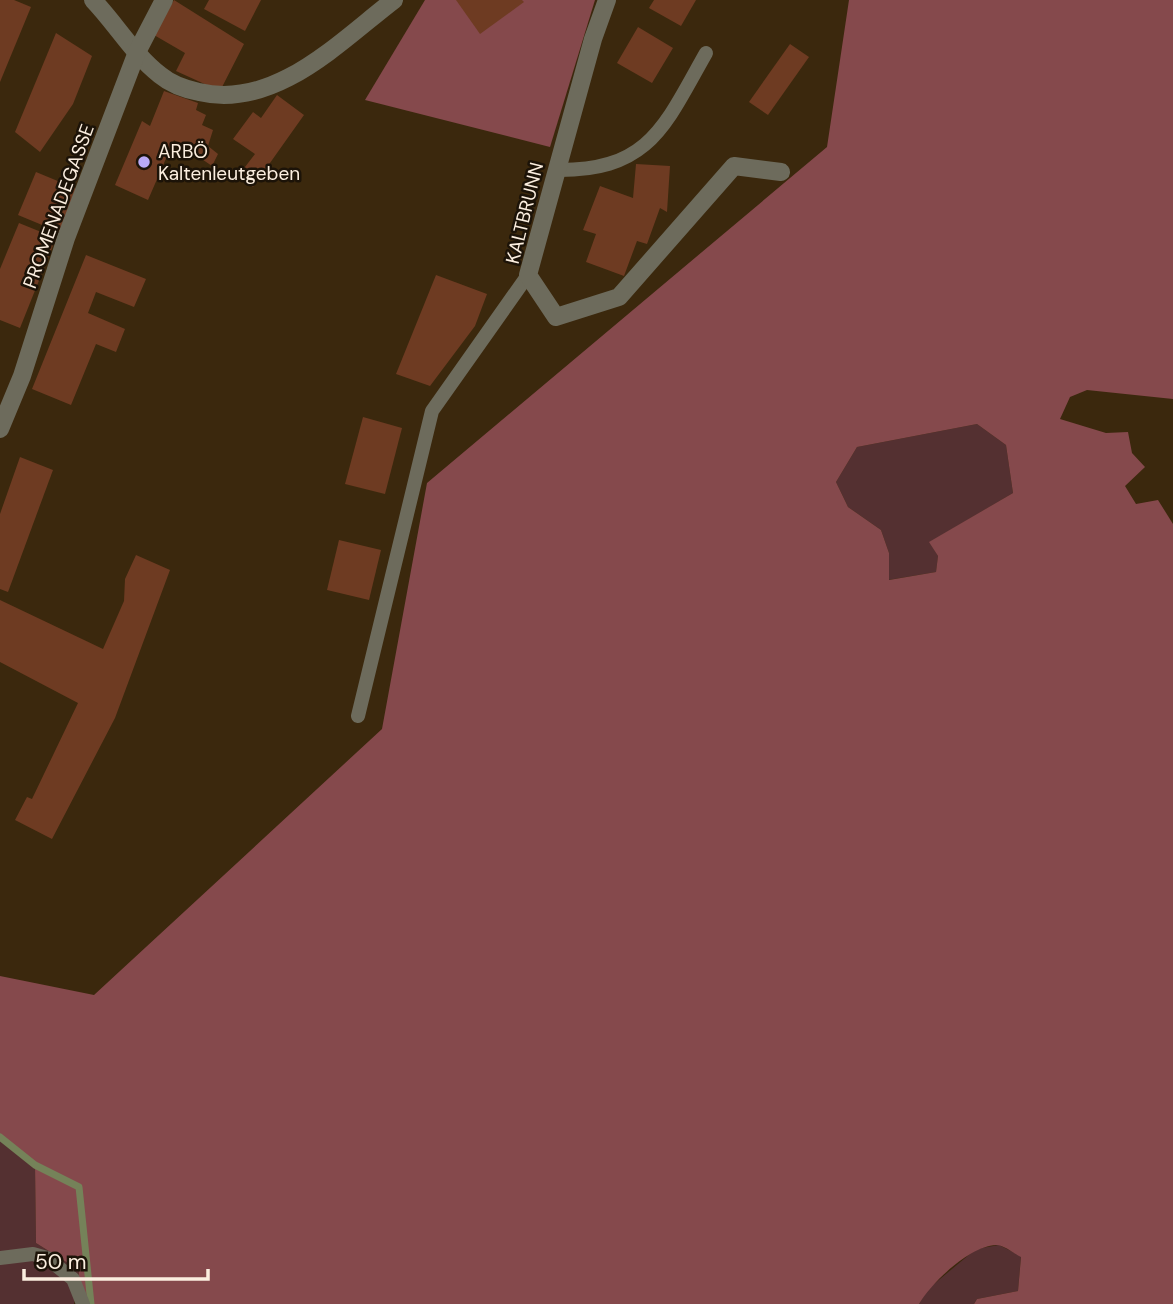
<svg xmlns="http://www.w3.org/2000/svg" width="1173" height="1304" viewBox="0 0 1173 1304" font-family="'DM Sans',sans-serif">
	<rect width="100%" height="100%" fill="#3b280d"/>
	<g fill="#543031">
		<path d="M977,424l29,21 7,48 -83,49 8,14 -2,16 -48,8 1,-27 -8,-23 -33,-23 -12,-25 21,-35z"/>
		<path d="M0,1137l35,28 1,78 43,27 -5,34h-74z"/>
		<path d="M999,1245l22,11 -3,35 -41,8 -3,5h-55l9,-15 48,-40z"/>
	</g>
	<g fill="#85494c" fill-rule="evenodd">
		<path d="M425,0h170l-45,147 -185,-47z"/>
		<path d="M849,0h324v399l-86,-9 -17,7 -10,22 46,14 22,-1 4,21 13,14 -20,19 11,18 22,-4 15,24v780h-199l3,-5 41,-8 3,-34c-8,-4 -17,-12 -25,-12 -26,1 -64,37 -77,59h-843l3,-34 -43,-27 -1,-78 -35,-28v-161l94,19 288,-266 45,-246 400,-336zM977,424l29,21 7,48 -84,49 9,14 -2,16 -47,8v-27l-8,-23 -33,-23 -12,-25 21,-35z"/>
	</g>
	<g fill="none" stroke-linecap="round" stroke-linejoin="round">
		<path stroke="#758259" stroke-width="7" d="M0,1137l35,28 44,22 12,117"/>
	</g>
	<g fill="#6e3b22">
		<path d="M0,0h14l17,7 -31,75z"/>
		<path d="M174,0l70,44 -24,47 -44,-20 9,-18 -31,-18z"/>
		<path d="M209,0h52l-16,31 -41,-22z"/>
		<path d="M456,0h66l2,2 -44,32z"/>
		<path d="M654,0h42l-15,26 -32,-18z"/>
		<path d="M638,27l35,21 -21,35 -35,-20z"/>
		<path d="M56,33l36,23 -19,48 -33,48 -25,-20z"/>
		<path d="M790,44l19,13 -41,58 -19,-13z"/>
		<path d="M164,91l34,12 -2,7 10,5 -4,10 11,5 -5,16 10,8 -6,12 -38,-26 -26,60 -33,-15 27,-64 8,5z"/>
		<path d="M277,95l27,20 -51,72 -15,-11 17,-22 -22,-15 20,-27 8,6z"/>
		<path d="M636,164l34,2 -3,46 -7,-4 -13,36 -10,-3 -13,35 -38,-14 10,-28 -13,-4 17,-44 33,12z"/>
		<path d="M36,172l41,17 -18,43 -41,-17z"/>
		<path d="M19,223l37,15 -36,90 -20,-8v-51z"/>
		<path d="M86,255l60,24 -12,28 -38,-15 -8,21 37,16 -9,23 -20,-8 -25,61 -39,-16z"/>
		<path d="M436,275l51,19 -12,32 -45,60 -34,-12z"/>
		<path d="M363,417l39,11 -17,66 -40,-10z"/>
		<path d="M20,457l33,13 -45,122 -8,-3v-75z"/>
		<path d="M339,540l42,10 -12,50 -42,-10z"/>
		<path d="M136,555l34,15 -55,148 -63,121 -37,-19 12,-23 5,2 46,-96 -78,-41v-62l103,49 21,-48 1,-22z"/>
	</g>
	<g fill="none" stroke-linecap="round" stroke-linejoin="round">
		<g stroke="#6d6b5c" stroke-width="14">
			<path d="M557,170c93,1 108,-45 149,-117"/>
			<path d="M358,716l74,-305 96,-136"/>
			<path d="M0,1258l33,-4 14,4 26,21 10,25"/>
		</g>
		<g stroke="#6d6b5c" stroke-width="18">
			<path d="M93,0c23,24 41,55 67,75 12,10 24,14 39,17 76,18 140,-50 195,-92"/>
			<path d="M607,0l-14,39 -65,236 28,42 63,-20 115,-131 47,6"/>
			<path d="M0,429l22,-53 44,-138 71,-186 27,-52"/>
		</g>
	</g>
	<circle fill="#baaaf6" stroke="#1c1308" stroke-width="2.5" cx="144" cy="162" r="7"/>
	<g text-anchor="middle" stroke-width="5" stroke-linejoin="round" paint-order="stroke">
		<g font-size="19" fill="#fbeedf" stroke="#1c1308" text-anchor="start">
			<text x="158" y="158">ARBÖ<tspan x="158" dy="22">Kaltenleutgeben</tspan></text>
		</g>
		<g font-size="19" fill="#fbeedf" stroke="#1c1308">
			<text transform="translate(58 206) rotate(-70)" y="7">PROMENADEGASSE</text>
			<text transform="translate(524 213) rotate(-76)" y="7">KALTBRUNN</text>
		</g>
	</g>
	<path d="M24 1269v10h184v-10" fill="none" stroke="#fbeedf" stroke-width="3.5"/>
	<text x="35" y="1269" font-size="21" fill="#fbeedf" stroke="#1c1308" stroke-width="5" paint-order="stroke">50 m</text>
</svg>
